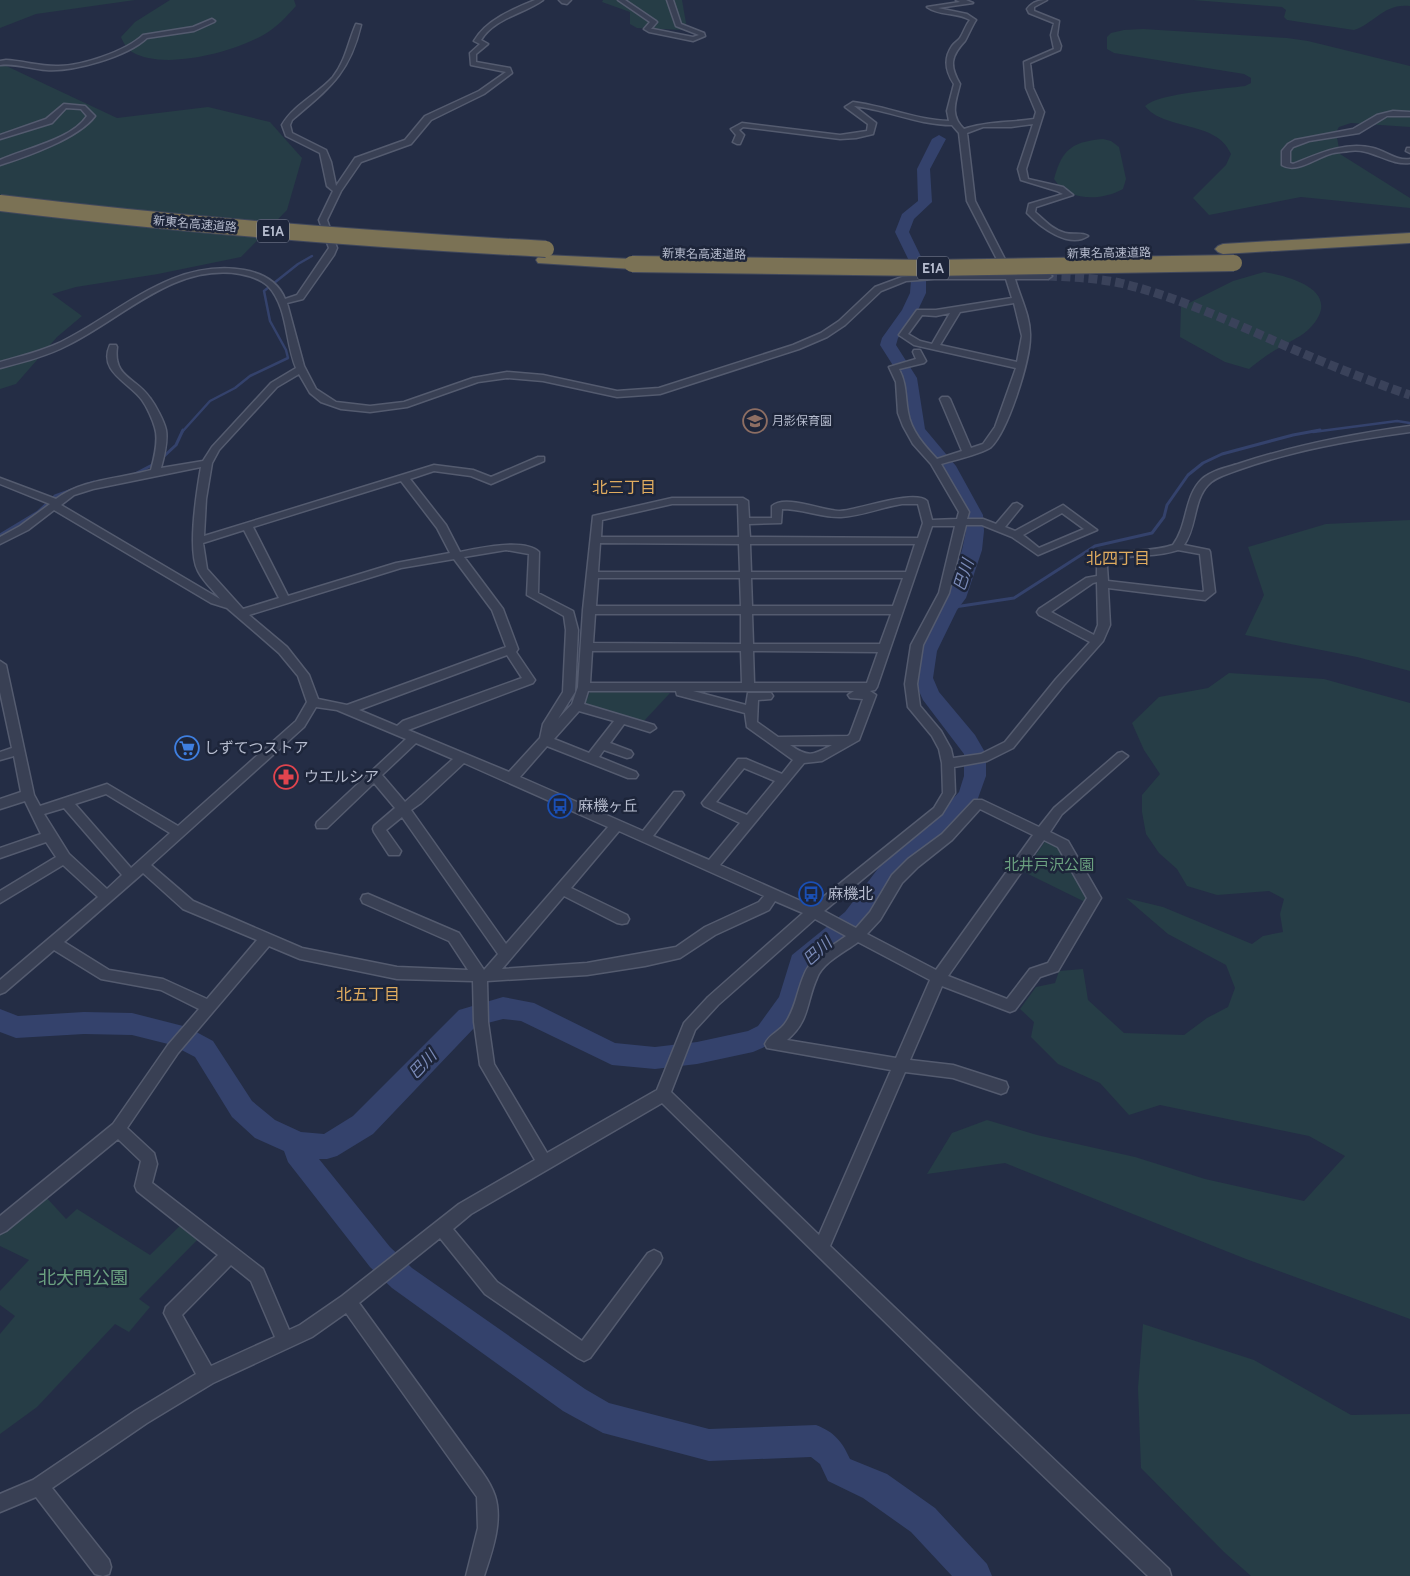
<svg xmlns="http://www.w3.org/2000/svg" width="1410" height="1576" viewBox="0 0 1410 1576" font-family="Cabin,'Noto Sans JP',sans-serif">
	<rect width="100%" height="100%" fill="#242d45"/>
	<g fill="#263d46">
		<path d="M0,0h135l-99,14 -36,14z"/>
		<path d="M170,0h124l2,6c-9,10 -19,21 -31,28 -30,18 -101,37 -133,18 -5,-3 -9,-10 -11,-15l14,-15z"/>
		<path d="M603,0h79l4,23 -2,7 -47,-2 -7,-4v-12l-28,-10z"/>
		<path d="M1193,0h217v6c-26,-3 -35,17 -56,24l-67,-10 -3,-3 2,-7 -4,-3z"/>
		<path d="M1143,29l144,9 21,3 102,25v61l-59,-4 -12,4 -3,5 4,22 70,44v10l-109,-11 -92,18 -16,-17 33,-33 5,-11c-14,-34 -67,-23 -86,-48 14,-13 79,-17 100,-20l6,-3v-5l-7,-4 -130,-21 -7,-4v-12l4,-4 13,-3z"/>
		<path d="M0,63l117,55 91,-11 62,15 32,36 -15,52 -46,47 -83,17 -82,13 -24,7 30,22 -25,21 -41,47 -16,5z"/>
		<path d="M1103,139l8,2 8,6 7,32 -3,10c-21,12 -55,13 -69,-10 8,-30 18,-37 49,-40z"/>
		<path d="M1264,272c29,5 80,20 46,56 -7,8 -20,13 -29,19 -12,6 -22,14 -32,22l-24,-7 -45,-25 1,-30 52,-26z"/>
		<path d="M1410,520v151l-53,-14 -112,-22 19,-40 -16,-48 78,-23z"/>
		<path d="M1229,673l95,6 86,24v616l-164,-60 -241,-96 -78,11 25,-41 35,-13 50,15 98,22 70,22 99,22 41,-45 -36,-20 -149,-31 -31,10 -29,-32 -42,-19 -27,-27 3,-15 -14,-13 16,-22 19,-4 4,-12 24,-2 5,31 36,33 60,2 23,-17 21,-11 7,-19 -9,-23 -58,-31 -42,-36 37,9 89,37 11,-8 20,-4 -3,-18 4,-15 -15,-8 -52,4 -30,-9 -10,-17 -18,-16 -13,-19 -4,-22v-17l18,-21 -16,-24 -12,-27 27,-26 49,-9z"/>
		<path d="M593,691l68,1 9,1 -27,29 -55,-16 -3,-3 5,-11z"/>
		<path d="M1046,840l11,6 31,50 -3,6 -61,-30z"/>
		<path d="M45,1196l21,23 11,-10 73,46 35,-34 17,14 -63,64 11,8 -21,25 -14,-8 -78,83 -37,27v-100l15,-18 -15,-11v-14l29,-31 -29,-14v-11l21,-21z"/>
		<path d="M1143,1324l111,36 97,55 59,-1v162h-159l-27,-24 -83,-84 -3,-80z"/>
	</g>
	<g fill="none" stroke-linecap="round" stroke-linejoin="round">
		<g stroke="#34426c" stroke-width="2.5">
			<path d="M182,432l28,-31 25,-13 15,-12 38,-18 -2,-8 -16,-29 -6,-30 34,-27 14,-8"/>
			<path d="M1313,432l84,-11 13,2"/>
		</g>
		<g stroke="#34426c" stroke-width="3">
			<path d="M161,459l15,-14 7,-15"/>
			<path d="M133,475l23,-12"/>
			<path d="M0,535l38,-23 17,-16 39,-14"/>
			<path d="M948,608l66,-10 81,-52 57,-13 12,-16 3,-12 21,-30 15,-12 19,-9 71,-19 27,-5"/>
		</g>
		<path fill="#34426c" fill-rule="evenodd" d="M939,135l7,4 -16,30 2,33 -18,17 -5,13 17,35v26l-8,17 -20,28 -2,7 21,33 8,51 31,37 27,49 1,16 -2,19 -16,48 -9,12 -20,41 -4,27 6,14 36,43 11,19v22l-9,25 -32,36 -46,37 -36,52 -51,41 -8,34 -28,41 -23,10 -56,12 -42,5 -43,-4 -91,-44 -18,-2 -27,7 -103,108 -36,22 -10,3h-8l71,88 22,21 173,121 24,14 100,26 107,-4c18,7 26,16 34,34l37,15 48,34 52,56 5,12h-40l-41,-44 -48,-34 -35,-17 -8,-17 -9,-7 -102,4 -106,-28 -40,-22 -171,-123 -22,-21 -82,-105 -4,-11 -29,-13 -23,-21 -37,-60 -23,-12 -40,-10 -48,-1 -68,4 -16,-6v-23l18,7 66,-4 48,1 55,14 26,14 39,60 23,19 26,12 23,2 29,-18 106,-106 44,-13 31,6 81,40 40,4 42,-5 51,-11 10,-5 21,-29 13,-42 53,-43 38,-50 46,-37 30,-33 5,-16v-22l-41,-54 -10,-22 4,-27 21,-43 9,-12 15,-46 4,-19 -1,-16 -26,-47 -32,-38 -6,-52 -21,-33 2,-7 20,-28 8,-17 2,-26 -17,-35 7,-18 16,-13 -1,-32 15,-30z"/>
		<path stroke="#3a425a" stroke-width="9" stroke-dasharray="9 4.5" stroke-linecap="butt" d="M1048,276c24,1 48,2 72,7 55,13 107,37 159,60 43,19 87,37 131,52"/>
		<g stroke="#545b6f" stroke-width="3">
			<g id="street">
				<path d="M535,0h8c-19,14 -49,18 -62,40l7,4 -12,10v8l34,6 2,5 -28,21 -53,26 -20,24 -50,18 -20,29 -14,29 10,28 -3,7 -31,44 -16,4 17,63 12,23 20,13 34,4 34,-4 69,-24 34,-6 36,3 74,16 42,-3 134,-43 28,-12 18,-12 36,-34 27,-10 32,-4h70l-37,-72 -8,-68 -7,-8c-34,0 -64,-15 -98,-19l22,17 -3,11 -17,4 -16,1 -97,-12 -4,3 5,5 -4,9h-3l-4,-2 3,-7 -5,-6 11,-6 98,12 27,-4 1,-7 -23,-17 8,-5c33,4 63,18 96,19l-2,-10 7,-27c-8,-12 -11,-25 -2,-38 2,-3 6,-5 8,-8 4,-6 5,-12 10,-18 -13,-8 -31,-4 -43,-13l33,-5 -4,-2h10l7,3 -35,5 29,6 9,6c-4,6 -9,18 -11,21 -14,15 -16,24 -5,43 -4,17 -11,31 4,45 23,-8 46,-6 70,-10l2,-7 -10,-24 -2,-26 30,-13 -3,-14 3,-12 -25,-10 -2,-4c5,-7 12,-9 20,-9l-13,7v4l25,10 -2,14 4,11 -1,4 -30,13 3,25 11,24 -18,57 2,10 35,8 10,8 -37,12 -1,5c9,8 18,18 30,21 8,2 17,-1 23,3 -19,13 -48,-9 -61,-23l2,-9 34,-10 -6,-3 -36,-11 -3,-11 15,-45 -22,3h-28l-16,6 8,68 37,72h36l4,3 -4,3h-33c5,18 16,38 15,58 0,24 -22,94 -39,110 -7,6 -40,14 -50,17l28,48 -2,7h16l13,5 17,-20 4,-1 5,3 -17,21 10,4 48,-26 34,25 -59,25 -26,-18 -30,-12h-16l-17,68 -26,52 -6,39 3,22 21,25 10,18 2,9 28,-4 24,-12 51,-63 34,-37 -51,-27 -2,-3 2,-3 47,-31 11,-2v-9l4,-10c24,-9 49,-4 72,-12 15,-20 11,-49 29,-66 10,-9 27,-12 39,-16 55,-18 112,-29 169,-37v6c-58,8 -116,18 -172,38 -10,4 -23,7 -30,15 -15,16 -11,42 -24,60l25,5 1,2 5,40 -10,8 -97,-12 2,37 -7,16 -39,44 -51,63 -26,13 -33,6 1,26 -13,21 -118,97 32,17 14,-16 22,-37 16,-16 34,-25 32,-34h8l57,27 15,-19 64,-55 4,-1 6,4 -66,58 -12,18 18,9 33,57 -43,73 -18,6 -25,33 -5,2 -68,-26 -32,74 43,5 53,17 2,5 -2,5 -5,2 -48,-16 -48,-6 -75,174 339,323 2,7h-23l-167,-160 -319,-313 -191,111 -18,15 44,53 85,59 66,-88 6,-3 6,3 2,5 -2,5 -70,95 -6,3 -6,-3 -93,-64 -45,-56 -81,65 123,169c5,7 10,15 13,24 8,25 -3,56 -11,80h-18l12,-48 -1,-31 -131,-184 -34,24 -99,46 -66,40 -95,65 57,72 2,7 -2,7 -6,2 -8,-2 -59,-77 -36,15v-18l33,-14 102,-69 61,-37 -32,-61 2,-6 52,-52 -81,-64 -2,-5 6,-25 -23,-22 -112,92 -6,3v-18l113,-92 55,-79 31,-36 -38,-19 -60,-11 -47,-29 -49,42 -5,2v-14l98,-83 -35,-32 -63,38v-12l56,-34 -10,-15 -46,16v-10l41,-14 -16,-33 -25,8v-10l21,-7 -7,-36 -14,4v-8l12,-4 -12,-56v-31l6,4 28,130 6,11 67,-22 71,42 118,-105 11,-19 -9,-26 -19,-23 -52,-45 -16,-5 -157,-93 -26,20 -28,14v-7l20,-11 30,-22 -50,-20v-6l56,21c26,-20 63,-20 95,-29 3,-11 8,-30 4,-42 -2,-8 -8,-21 -13,-28 -13,-18 -44,-28 -32,-55h6l1,2c-4,31 19,30 33,51 6,8 14,23 16,32 2,11 -2,27 -5,38l42,-7 9,-14 59,-64 25,-15c-11,-26 -8,-61 -28,-82 -7,-7 -18,-10 -28,-12 -66,-11 -117,44 -172,71 -21,11 -45,17 -68,23v-6c21,-6 42,-11 61,-20 59,-29 111,-84 183,-72 17,3 34,11 41,29l12,-4 32,-47 -10,-28 14,-29 -6,-5 -7,-33 -34,-17 -4,-11c11,-20 36,-31 51,-48 13,-17 15,-35 23,-53l5,1c-12,50 -32,63 -69,95l-2,5 2,8 34,17 5,12 5,24 19,-28 50,-18 20,-24 54,-25 27,-19 -35,-7 -1,-12 10,-9 -6,-3c12,-21 39,-32 61,-41zM934,279h72l6,19 -76,12h-19l-18,25 15,10 102,23 -21,59 -12,17 -12,4 -21,-49 -2,-2h-6l-2,2 22,52 -25,8c-13,-14 -26,-28 -29,-47 -3,-17 -1,-27 -9,-43l25,-6 2,-2 -6,-11h-6l-1,2 3,7 -27,8 7,15 2,31 5,13 10,18 18,20 28,48 -2,7 -25,1 -5,-19c-13,-12 -68,9 -87,10 -17,0 -55,-17 -68,-5v12h-23l-1,-17 -5,-3h-71l-79,18 -10,94 -5,77 -6,17 -14,15 17,-27 3,-62 -5,-19 -35,-18 1,-41c-15,-14 -60,-4 -79,0l-14,-27 -36,-46 24,-8 37,5 20,8 53,-23v-4h-6l-47,20 -18,-7 -39,-5 -230,71 2,-37 6,-36 7,-13 58,-63 22,-13 11,19 11,9 20,7 29,3 37,-5 71,-25 29,-4 36,3 74,16 43,-3 139,-45 28,-12 18,-12 36,-34 25,-10zM1014,303l8,33 -5,26 -77,-17 20,-33zM950,313l-18,31 -12,-3 -12,-7 14,-19 14,1zM201,467c-4,23 -14,84 -3,104 5,10 15,19 22,28l-159,-94 13,-10 19,-6zM401,481l36,47 13,25 -54,10 -108,33 -35,-69zM672,504h66l1,33h-138l1,-17zM902,504h16l5,19 -5,15 -168,-1 -1,-13 32,-1 1,-14c20,0 42,9 59,8 21,-1 41,-10 61,-13zM1062,513l22,16 -45,19 -16,-13zM932,526h23l-16,67 -28,52 -6,39 3,23 24,29 7,13 3,14 1,30 -9,15 -122,98 -92,-41 84,-102 18,-2 37,-21 17,-45 -6,-4 5,-1 2,-3zM244,530l35,68 -36,11 -36,-40 -4,-26zM600,543l139,1 1,28h-142zM750,544h165l-9,28h-155zM506,550l23,4 -2,41 37,21 2,14 -3,62 -20,32 -3,14 -31,34 -101,-42 125,-47 2,-3 -19,-28 2,-3 -15,-40 -39,-52zM1178,550l22,4 4,37 -1,1 -95,-11 -1,-14 3,-6c21,-8 45,-3 68,-11zM454,559l38,51 14,37 -159,58 -29,-6 -9,-24 -22,-28 -38,-32 152,-47zM598,578h142l1,28h-145zM751,578h152l-10,28h-141zM1097,582l1,43 -4,10 -43,-23 42,-29zM595,614h146v30l-148,-1zM752,614h139l-11,30h-127zM592,651h149l1,32h-152zM753,651l125,1 -11,31h-113zM507,655l15,23 -119,43 -6,5 -38,-16zM588,691h88l1,4 68,18 2,14 46,33 -11,14 -36,-15h-8l-36,44 2,3 36,17 -31,37 -56,-24 29,-38 2,-3 -2,-3h-8l-31,39 -123,-54 27,-31 81,32h8l2,-3 -2,-3 -37,-15 5,-7 23,8 4,-1 2,-3 -2,-3 -21,-8 14,-19 26,8 6,-4 -2,-3 -70,-21zM693,691h161l-6,4 2,3 13,1 -13,35 -2,2 -70,1 -21,-15 1,-22 13,-1 2,-3 -2,-3h-23l-2,12zM316,707l21,3 69,29 -89,83 -1,3 1,3h10l47,-45 21,25 -21,18 -1,3 1,3 15,23h10l2,-4 -15,-21 16,-13 96,137 -14,16 -25,-37 -91,-39 -5,1 -2,4 2,4 86,38 19,29 -71,-3 -95,-19 -109,-47 -42,-36 153,-138zM579,711l35,10 -25,32 -35,-14zM416,743l37,16 -48,43 -23,-27zM790,745h42c-19,10 -23,13 -42,0zM464,763l144,64 -102,117 -95,-134 10,-7zM744,768l31,13 -28,34 -31,-13zM106,794l64,39 -39,35 -56,-64zM64,808l58,67 -15,14 -38,-35 -25,-40zM980,809l53,26 -97,135 -69,-36 13,-14 22,-37 16,-16 34,-27zM619,831l145,65 -5,6 -54,25 -29,20 -89,16 -85,6 62,-73 53,27 5,1 5,-1 2,-4 -2,-4 -56,-27zM1044,840l14,7 29,51 -39,65 -18,6 -23,30 -59,-23zM143,873l40,36 74,31 -50,59 -44,-20 -54,-9 -45,-28zM775,901l28,12 -95,84 -24,26 -27,67 -110,63 -53,-89 -6,-42 -1,-41 100,-6 58,-9 35,-8 35,-23 54,-25zM815,919l31,17c-15,11 -35,21 -42,39 -7,16 -8,32 -18,47 -5,9 -17,12 -21,22l2,4 124,22 -72,165 -148,-143 24,-62 23,-25zM858,942l72,38 -34,78 -109,-18c23,-19 19,-38 30,-62 6,-16 28,-26 41,-36zM269,946l31,13 97,20 76,2 1,41 6,43 55,95 -76,44 -117,92 -42,29 -11,5 -26,-61 -111,-86 5,-19 -3,-11 -27,-25 51,-75zM231,1265l20,16 24,56 -64,29 -29,-51z"/>
				<path d="M559,0h12l-4,4 -5,-1z"/>
				<path d="M618,0h7l31,21 1,1 -6,7h2l40,8 6,-2 -23,-9 -9,-26h6l8,24 23,9 1,3 -12,5 -44,-9 -5,-3 6,-7z"/>
				<path d="M212,19l3,2 -1,1 -20,9 -47,7c-20,19 -74,34 -101,32 -16,-1 -30,-7 -46,-5v-4l6,-1c17,1 33,6 50,6 24,1 70,-15 87,-31l50,-8z"/>
				<path d="M64,104l21,2 10,10c-16,22 -69,41 -95,49v-5c26,-12 71,-20 87,-44l-6,-7 -15,-1 -14,15 -52,16v-4l46,-16z"/>
				<path d="M1393,111l17,1v4h-23l-28,17 -50,8 -16,6 -3,4v12l3,1c25,-10 52,-23 80,-16 13,3 23,13 37,11v4c-21,3 -39,-16 -61,-12 -6,1 -13,1 -19,3 -14,4 -34,20 -48,11v-14l6,-7 7,-4 58,-11 24,-14z"/>
				<path d="M1407,148h3v5l-4,-2z"/>
			</g>
		</g>
		<g stroke="#41485c" stroke-width="2">
			<g id="highway">
				<path d="M1410,233v10l-187,11 -5,-2 -3,-3 3,-3 5,-2z"/>
				<path d="M544,255l88,4 6,2 2,3 -2,3 -6,2 -94,-6 -2,-3 2,-3z"/>
			</g>
		</g>
		<use href="#street" fill="#394054" fill-rule="evenodd"/>
		<use href="#highway" fill="#7b7255" fill-rule="evenodd"/>
		<g stroke="#41485c" stroke-width="18" stroke-linecap="butt">
			<g id="highway-bridge">
				<path d="M0,203c182,22 363,36 546,46"/>
				<path d="M632,264l296,4 306,-5"/>
			</g>
		</g>
		<use href="#highway-bridge" stroke="#7b7255" stroke-width="16"/>
	</g>
	<defs>
		<g id="school-ring" transform="scale(1.25)"><circle r="9.5" fill="#1d253a" stroke="#8d6e63" stroke-width="1.5"/><path d="M0-5L7-2L0 1L-7-2ZM-4 1L0 2.5L4 1V4Q0 6-4 4Z" fill="#8d6e63"/></g>
		<g id="supermarket-ring" transform="scale(1.25)"><circle r="9.5" fill="#1d253a" stroke="#3f7fe0" stroke-width="1.5"/><path d="M-6-5.5h2.5l.6 2H6L4.5 2H-2.5L-4.4-4H-6ZM-1.5 3.2a1.3 1.3 0 1 0 .1 0ZM3 3.2a1.3 1.3 0 1 0 .1 0Z" fill="#3f7fe0"/></g>
		<g id="pharmacy-ring" transform="scale(1.25)"><circle r="9.5" fill="#1d253a" stroke="#e0444e" stroke-width="1.5"/><path d="M-2-6h4v4h4v4h-4v4h-4v-4h-4v-4h4Z" fill="#e0444e"/></g>
		<g id="bus-ring" transform="scale(1.25)"><circle r="9.5" fill="#1d253a" stroke="#1a4fb4" stroke-width="1.5"/><path d="M-5-6H5V4H4V6H2V4H-2V6H-4V4H-5ZM-3.5-4V0h7V-4ZM-3.5 1.2v1.5H-2V1.2ZM2 1.2v1.5H3.5V1.2Z" fill="#1a4fb4"/></g>
	</defs>
	<g fill-rule="evenodd">
		<use href="#school-ring" x="755" y="421"/>
		<use href="#supermarket-ring" x="187" y="748"/>
		<use href="#pharmacy-ring" x="286" y="777"/>
		<use href="#bus-ring" x="560" y="806"/>
		<use href="#bus-ring" x="811" y="894"/>
	</g>
	<g text-anchor="middle" stroke-width="5" stroke-linejoin="round" paint-order="stroke">
		<g font-size="12" fill="#b6bcce" stroke="#1d253a">
			<text transform="translate(195 224) rotate(5)" y="4">新東名高速道路</text>
			<text transform="translate(1109 253) rotate(-1)" y="4">新東名高速道路</text>
			<text transform="translate(704 254) rotate(1)" y="4">新東名高速道路</text>
		</g>
		<g font-size="12" fill="#b6bcce" stroke="#1d253a" text-anchor="start">
			<text x="772" y="425">月影保育園</text>
		</g>
		<g fill="#1d253a" stroke="#888fa2" stroke-width="1">
			<rect x="257" y="219.5" width="32" height="23" rx="4"/>
			<rect x="917" y="256.5" width="32" height="23" rx="4"/>
		</g>
		<g font-size="14" font-weight="bold" fill="#b6bcce">
			<text x="273" y="236">E1A</text>
			<text x="933" y="273">E1A</text>
		</g>
		<g font-size="15" fill="#b6bcce" stroke="#1d253a" text-anchor="start">
			<text x="204" y="753">しずてつストア</text>
			<text x="304" y="782">ウエルシア</text>
			<text x="578" y="811">麻機ヶ丘</text>
			<text x="828" y="899">麻機北</text>
		</g>
		<g font-size="15" fill="#6ba180" stroke="#1d253a">
			<text x="1049" y="870">北井戸沢公園</text>
		</g>
		<g font-size="16" fill="#e0ac5f" stroke="#1d253a">
			<text x="624" y="493">北三丁目</text>
			<text x="1118" y="564">北四丁目</text>
			<text x="368" y="1000">北五丁目</text>
		</g>
		<g font-size="16" font-style="italic" fill="#7b8bb8" stroke="#1d253a">
			<text transform="translate(963 575) rotate(-72)" y="6">巴川</text>
			<text transform="translate(817 951) rotate(-42)" y="6">巴川</text>
			<text transform="translate(422 1064) rotate(-46)" y="6">巴川</text>
		</g>
		<g font-size="18" fill="#6ba180" stroke="#1d253a">
			<text x="83" y="1284">北大門公園</text>
		</g>
	</g>
</svg>
